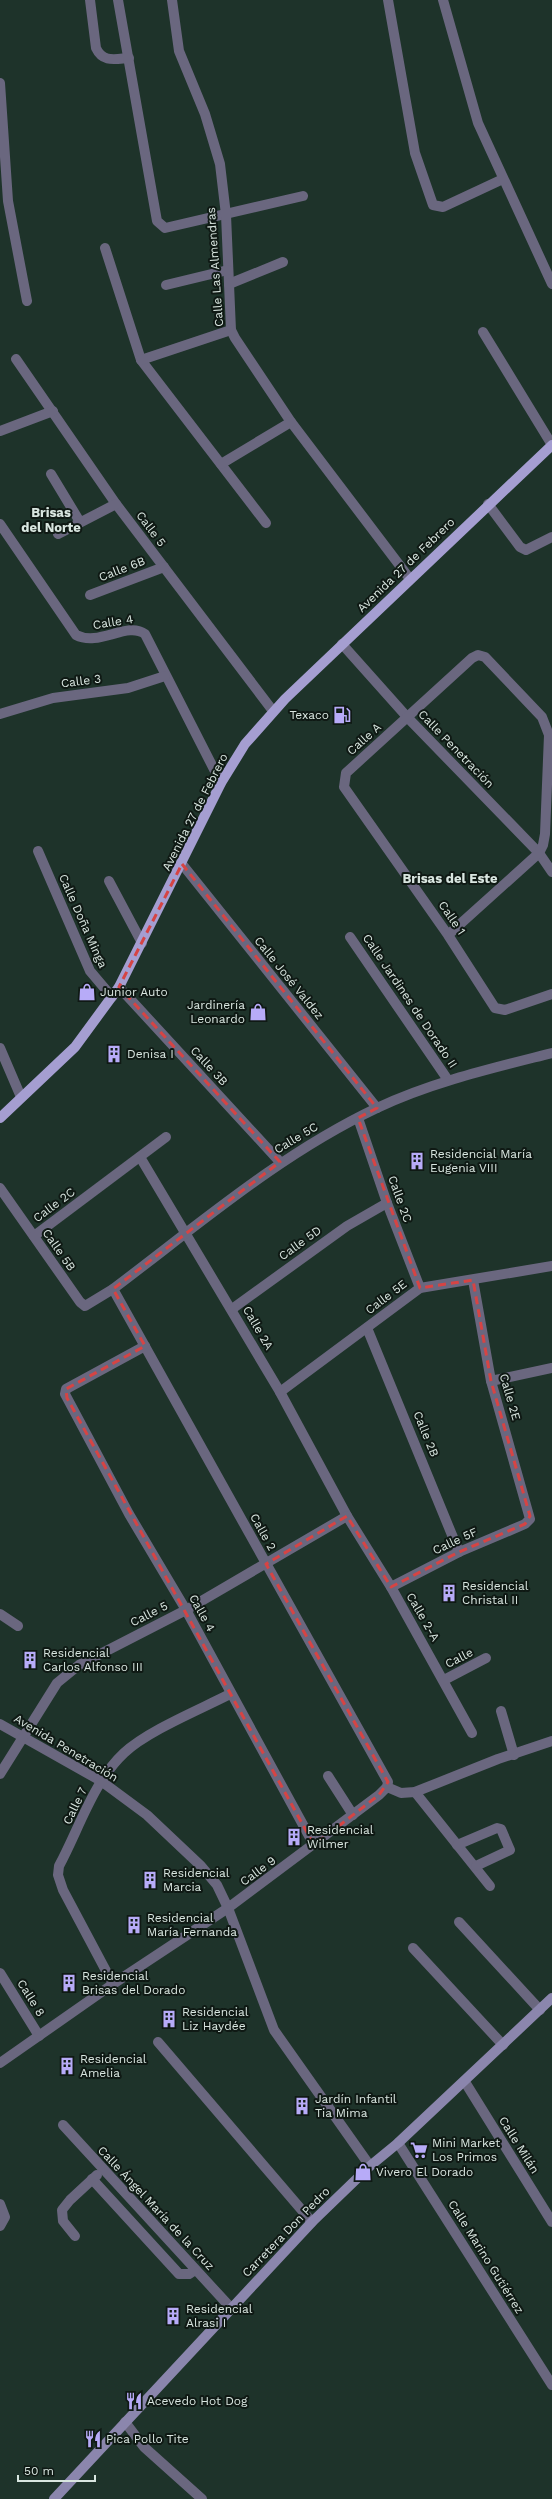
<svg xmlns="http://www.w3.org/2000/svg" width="552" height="2499" viewBox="0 0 552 2499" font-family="'Work Sans',sans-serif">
	<rect width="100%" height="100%" fill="#1e332a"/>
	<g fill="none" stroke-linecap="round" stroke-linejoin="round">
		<g stroke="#6a677f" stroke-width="10">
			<path d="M90,0l6,48c7,15 19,11 33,10"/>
			<path d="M118,0l39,221 8,7 138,-32"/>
			<path d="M172,0l7,51 26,63 15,50 6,51 5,115 4,8 56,84 119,157"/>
			<path d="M388,0l27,153 18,52 10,2 60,-28"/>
			<path d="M443,0l35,123 74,161"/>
			<path d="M0,83l8,118 19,100"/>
			<path d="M105,248l36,112 125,163"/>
			<path d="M229,284l54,-22"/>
			<path d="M166,285l62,-15"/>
			<path d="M483,332l69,113"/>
			<path d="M16,359l100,145 157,207"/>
			<path d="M141,360l90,-30"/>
			<path d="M0,431l53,-20"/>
			<path d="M221,464l70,-42"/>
			<path d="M51,474l29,48"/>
			<path d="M488,504l32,43 6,3 26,-13"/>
			<path d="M0,524l76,111c23,12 51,-14 69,-1l76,149"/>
			<path d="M58,534l58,-30"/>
			<path d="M90,595l74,-28"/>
			<path d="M342,644l66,74 131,135 13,19"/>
			<path d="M0,714l53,-16 75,-10 37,-12"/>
			<path d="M38,851l52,120 22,26"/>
			<path d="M182,864l195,244"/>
			<path d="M109,881l33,62"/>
			<path d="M448,935l91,-82 4,-8 2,-11 4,-99 -7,-18 -57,-60 -7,-2 -6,3 -126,115 -2,14 104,148 47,73 10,2 47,-16"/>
			<path d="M350,937l98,143"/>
			<path d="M119,987l161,175"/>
			<path d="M0,1048l21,49"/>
			<path d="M358,1118l29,85 33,85"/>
			<path d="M140,1157l140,235 67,124 44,71 81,146"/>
			<path d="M0,1188l80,114 5,4 28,-17c85,-64 167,-135 264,-181 55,-26 116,-40 175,-55"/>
			<path d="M34,1236l132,-99"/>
			<path d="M232,1309l115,-83 40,-23"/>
			<path d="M367,1328l92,224"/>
			<path d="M145,1346l-79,43 -1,5 64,120 57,96 128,235"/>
			<path d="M491,1381l61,-13"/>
			<path d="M280,1392l140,-104 132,-22"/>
			<path d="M391,1587l68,-35 66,-28 5,-5 -39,-138 -18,-101"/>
			<path d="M0,1614l18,12"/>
			<path d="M444,1680l42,-22"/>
			<path d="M501,1711l13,44"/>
			<path d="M0,1724l101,57 46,34 54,51 16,19 11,23 46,122 96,136"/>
			<path d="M0,1774l57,-91 22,-18 107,-55 161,-94"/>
			<path d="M328,1776l25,39"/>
			<path d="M387,1787l14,6 14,-1 83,-33 54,-18"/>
			<path d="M415,1792l75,94"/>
			<path d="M457,1845l40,-17 4,1 9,21 -34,16"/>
			<path d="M459,1922l81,88"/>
			<path d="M413,1948l90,97"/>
			<path d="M0,1973l39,63"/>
			<path d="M113,1984l-50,-94 -5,-15 1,-9c20,-37 34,-84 65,-113 23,-22 77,-44 106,-59"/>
			<path d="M158,2042l154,180"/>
			<path d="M0,2063l113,-79 115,-76 151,-113 8,-8 1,-5 -275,-493"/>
			<path d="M465,2082l87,140"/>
			<path d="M63,2125l168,183"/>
			<path d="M398,2143l154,242"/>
			<path d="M92,2179l87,95h10l6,-4"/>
			<path d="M0,2204l5,13 -5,9"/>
			<path d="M75,2236l-12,-15 -1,-11 8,-10 27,-25"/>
			<path d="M125,2422l19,25 58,52"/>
		</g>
		<path stroke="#8b86ad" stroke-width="10" d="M54,2499l258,-277 58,-56 28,-23 154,-145"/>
		<path stroke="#a59ed1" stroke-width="10" d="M0,1118l75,-71 44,-60 102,-204 24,-39 40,-45 267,-254"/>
	</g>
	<path fill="none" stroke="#d64444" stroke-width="3" stroke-dasharray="8 5" stroke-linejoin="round" d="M182,864l195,244 -19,10 62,170 53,-8 18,101 39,135 -5,8 -66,28 -68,35 -44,-71 -81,48 122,218 -9,13 -65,50 -247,-447 -1,-9 79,-43 -32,-57 167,-127 -161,-175z"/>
	<defs>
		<g id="fuel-bare" transform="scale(1.38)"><path d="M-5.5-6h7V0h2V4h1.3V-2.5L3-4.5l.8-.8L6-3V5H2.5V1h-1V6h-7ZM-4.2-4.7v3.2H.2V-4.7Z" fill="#b7abf8" stroke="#0f1914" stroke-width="2.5" paint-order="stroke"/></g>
		<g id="shop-bare" transform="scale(1.38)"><path d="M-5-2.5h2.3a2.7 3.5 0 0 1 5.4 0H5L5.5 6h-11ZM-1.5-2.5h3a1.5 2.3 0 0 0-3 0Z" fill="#b7abf8" stroke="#0f1914" stroke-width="2.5" paint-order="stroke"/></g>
		<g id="building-bare" transform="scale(1.38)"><path d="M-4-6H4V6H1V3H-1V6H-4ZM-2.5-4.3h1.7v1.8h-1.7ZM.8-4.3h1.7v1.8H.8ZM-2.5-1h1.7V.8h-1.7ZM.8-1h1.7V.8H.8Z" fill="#b7abf8" stroke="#0f1914" stroke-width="2.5" paint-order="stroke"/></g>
		<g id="supermarket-bare" transform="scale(1.38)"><path d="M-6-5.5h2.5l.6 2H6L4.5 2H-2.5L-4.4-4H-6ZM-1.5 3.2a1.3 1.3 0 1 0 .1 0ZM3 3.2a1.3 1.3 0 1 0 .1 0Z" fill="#b7abf8" stroke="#0f1914" stroke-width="2.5" paint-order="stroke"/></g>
		<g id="restaurant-bare" transform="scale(1.38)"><path d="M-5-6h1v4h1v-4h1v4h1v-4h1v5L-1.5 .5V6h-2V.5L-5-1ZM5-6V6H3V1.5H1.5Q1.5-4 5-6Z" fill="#b7abf8" stroke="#0f1914" stroke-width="2.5" paint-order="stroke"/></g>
	</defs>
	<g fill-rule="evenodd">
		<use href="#fuel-bare" x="342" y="715"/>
		<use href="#shop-bare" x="87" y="992"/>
		<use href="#shop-bare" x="258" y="1012"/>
		<use href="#building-bare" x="114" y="1054"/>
		<use href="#building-bare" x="417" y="1161"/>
		<use href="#building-bare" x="449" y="1593"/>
		<use href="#building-bare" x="30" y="1660"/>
		<use href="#building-bare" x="294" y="1837"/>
		<use href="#building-bare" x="150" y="1880"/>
		<use href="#building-bare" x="134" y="1925"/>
		<use href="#building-bare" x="69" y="1983"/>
		<use href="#building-bare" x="169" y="2019"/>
		<use href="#building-bare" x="67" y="2066"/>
		<use href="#building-bare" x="302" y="2106"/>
		<use href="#supermarket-bare" x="419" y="2150"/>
		<use href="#shop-bare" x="363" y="2172"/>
		<use href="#building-bare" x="173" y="2316"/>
		<use href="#restaurant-bare" x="134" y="2401"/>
		<use href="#restaurant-bare" x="93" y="2439"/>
	</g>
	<g text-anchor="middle" stroke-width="4" stroke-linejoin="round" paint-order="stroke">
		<g font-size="12" fill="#d9e6e0" stroke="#0f1914">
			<text transform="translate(215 267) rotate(-94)" y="4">Calle Las Almendras</text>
			<text transform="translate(151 529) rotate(53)" y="4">Calle 5</text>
			<text transform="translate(406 565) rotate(-44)" y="4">Avenida 27 de Febrero</text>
			<text transform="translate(122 569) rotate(-21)" y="4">Calle 6B</text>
			<text transform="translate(113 622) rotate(-9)" y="4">Calle 4</text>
			<text transform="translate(81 681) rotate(-7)" y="4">Calle 3</text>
			<text transform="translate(364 739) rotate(-42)" y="4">Calle A</text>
			<text transform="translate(456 749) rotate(46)" y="4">Calle Penetración</text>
			<text transform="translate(195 812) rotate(-63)" y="4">Avenida 27 de Febrero</text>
			<text transform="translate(452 918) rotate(56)" y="4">Calle 1</text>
			<text transform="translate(83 921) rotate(66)" y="4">Calle Doña Minga</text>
			<text transform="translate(289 978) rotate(51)" y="4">Calle José Valdez</text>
			<text transform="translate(410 1001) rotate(56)" y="4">Calle Jardines de Dorado II</text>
			<text transform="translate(209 1066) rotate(47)" y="4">Calle 3B</text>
			<text transform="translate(296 1138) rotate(-31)" y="4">Calle 5C</text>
			<text transform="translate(400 1199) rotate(70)" y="4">Calle 2C</text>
			<text transform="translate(54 1205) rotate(-37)" y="4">Calle 2C</text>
			<text transform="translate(300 1243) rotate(-36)" y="4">Calle 5D</text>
			<text transform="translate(59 1250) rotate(55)" y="4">Calle 5B</text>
			<text transform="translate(386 1297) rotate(-37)" y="4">Calle 5E</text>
			<text transform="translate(258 1328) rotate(60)" y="4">Calle 2A</text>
			<text transform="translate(510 1397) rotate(74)" y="4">Calle 2E</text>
			<text transform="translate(426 1434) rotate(68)" y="4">Calle 2B</text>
			<text transform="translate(263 1532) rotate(61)" y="4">Calle 2</text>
			<text transform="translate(455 1541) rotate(-25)" y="4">Calle 5F</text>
			<text transform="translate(202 1613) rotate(61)" y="4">Calle 4</text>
			<text transform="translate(149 1614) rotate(-27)" y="4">Calle 5</text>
			<text transform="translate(423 1617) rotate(60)" y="4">Calle 2-A</text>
			<text transform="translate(459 1658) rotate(-27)" y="4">Calle</text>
			<text transform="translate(66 1748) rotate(31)" y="4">Avenida Penetración</text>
			<text transform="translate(75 1806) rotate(-64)" y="4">Calle 7</text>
			<text transform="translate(258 1871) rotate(-36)" y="4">Calle 9</text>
			<text transform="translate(31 1998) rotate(58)" y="4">Calle 8</text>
			<text transform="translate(519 2145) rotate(58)" y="4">Calle Milán</text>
			<text transform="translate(156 2208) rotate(47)" y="4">Calle Ángel María de la Cruz</text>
			<text transform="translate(286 2232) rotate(-46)" y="4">Carretera Don Pedro</text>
			<text transform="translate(486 2257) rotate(58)" y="4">Calle Marino Gutiérrez</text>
		</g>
		<g font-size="12" fill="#d9e6e0" stroke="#0f1914" text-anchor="start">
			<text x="329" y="719" text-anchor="end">Texaco</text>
			<text x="100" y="996">Junior Auto</text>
			<text x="245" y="1009" text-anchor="end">Jardinería<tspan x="245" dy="14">Leonardo</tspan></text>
			<text x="127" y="1058">Denisa I</text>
			<text x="430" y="1158">Residencial María<tspan x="430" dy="14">Eugenia VIII</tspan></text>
			<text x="462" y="1590">Residencial<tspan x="462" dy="14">Christal II</tspan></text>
			<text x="43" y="1657">Residencial<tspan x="43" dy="14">Carlos Alfonso III</tspan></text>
			<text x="307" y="1834">Residencial<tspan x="307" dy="14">Wilmer</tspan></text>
			<text x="163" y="1877">Residencial<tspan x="163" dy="14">Marcia</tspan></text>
			<text x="147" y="1922">Residencial<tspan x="147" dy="14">María Fernanda</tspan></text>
			<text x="82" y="1980">Residencial<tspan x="82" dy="14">Brisas del Dorado</tspan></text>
			<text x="182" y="2016">Residencial<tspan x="182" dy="14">Liz Haydée</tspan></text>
			<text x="80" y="2063">Residencial<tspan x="80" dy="14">Amelia</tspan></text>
			<text x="315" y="2103">Jardín Infantil<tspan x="315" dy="14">Tia Mima</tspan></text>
			<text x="432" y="2147">Mini Market<tspan x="432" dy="14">Los Primos</tspan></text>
			<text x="376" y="2176">Vivero El Dorado</text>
			<text x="186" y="2313">Residencial<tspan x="186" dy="14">Alrasi I</tspan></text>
			<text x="147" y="2405">Acevedo Hot Dog</text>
			<text x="106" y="2443">Pica Pollo Tite</text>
		</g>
		<g font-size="13" font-weight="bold" fill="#d9e6e0" stroke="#0f1914">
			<text x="51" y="517">Brisas<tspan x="51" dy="15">del Norte</tspan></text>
			<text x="450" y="883">Brisas del Este</text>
		</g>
	</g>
	<path d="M18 2475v6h77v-6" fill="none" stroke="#d9e6e0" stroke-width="2"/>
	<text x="24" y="2475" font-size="12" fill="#d9e6e0" stroke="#0f1914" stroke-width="3" paint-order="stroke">50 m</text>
</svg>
